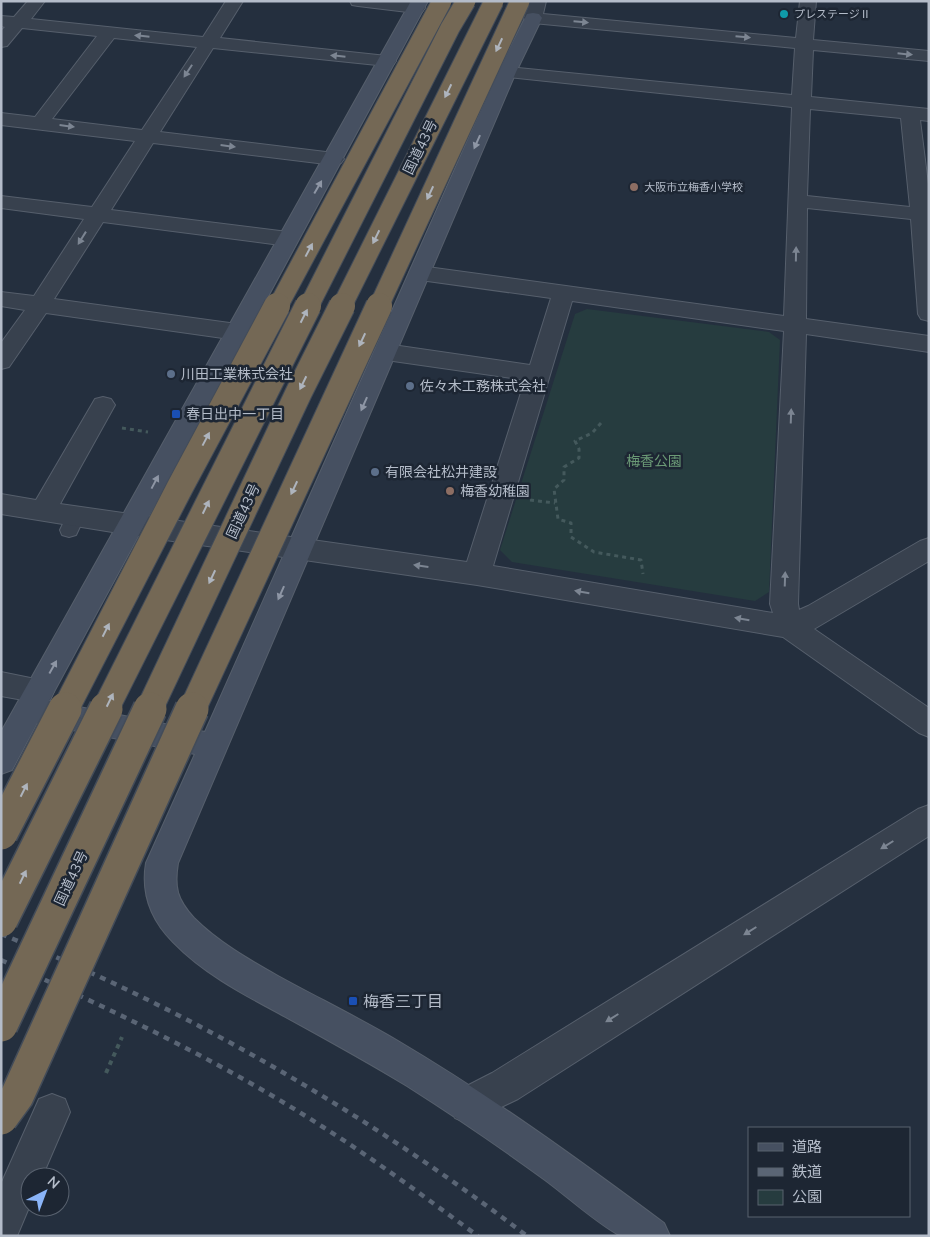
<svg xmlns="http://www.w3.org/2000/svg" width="930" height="1237" viewBox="0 0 930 1237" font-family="'Nunito Sans','Noto Sans JP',sans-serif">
	<rect width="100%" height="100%" fill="#242f3e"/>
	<path fill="#263c3f" d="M587,309l182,23 11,8 -11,252 -14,9 -243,-39 -12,-12 75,-236z"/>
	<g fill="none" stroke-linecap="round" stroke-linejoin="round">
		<g stroke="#565f6c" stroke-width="2">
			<path id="lane" d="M76,509l7,2 2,5 -9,19 -7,2 -7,-2 -2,-5 9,-19z"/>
		</g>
		<g stroke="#565f6c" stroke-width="2">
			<g id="street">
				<path d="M28,1h17l-14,18 172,18 23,-36h17l-23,37 167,18 6,1 3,4 -3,4 -6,1 -174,-18 -53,84 174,21 7,2 3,4 -3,4 -7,2 -181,-22 -42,67 177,22 7,2 3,5 -3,5 -7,2 -185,-24 -49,77 183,25 8,3 3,5 -3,5 -8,3 -191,-27 -37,54 -8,2v-26l24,-33 -24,-4v-14l33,4 50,-77 -83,-11v-12l91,11 43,-66 -134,-16v-12l34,4 62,-81 -75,-8 -15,18 -6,1v-16l4,-4 -4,-1v-10l13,1zM114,38l83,9 -55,83 -90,-11z"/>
				<path d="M350,1h52l20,3 3,4 -3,4 -6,1 -58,-7 -6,-1z"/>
				<path d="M529,1h17l-3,13 253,24 4,-37h16l-3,39 116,11v10l-116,-11 -2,47 118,12v12l-9,-1 9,72v129l-8,-2 -3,-5 -7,-95 -104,-11 -1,111 123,17v16l-123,-18 -8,270 1,6 9,-4 112,-65 9,-3v23l-115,68 115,79v29l-10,-4 -136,-96 -306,-52 -346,-50 -130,-21v-20l35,6 59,-101 8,-2 8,2 4,6 -55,99 407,58 58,-182 -139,-20 -8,-2 -3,-6 3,-6 8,-2 144,21 21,-67 -131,-18 -8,-2 -3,-5 3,-5 8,-2 364,50 8,-209 -285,-30 -6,-1 -3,-4 3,-4 6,-1 285,28 3,-47 -262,-25 -6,-1 -3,-4zM810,109l91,9 9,89 -103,-11zM572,301l212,30 -14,273 3,9 -280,-47z"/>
				<path d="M1,672l49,10 4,9 -4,9 -10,3 -39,-7z"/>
				<path d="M929,805v31l-411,263 -50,24 -13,-5 -5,-13 5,-13 37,-19 426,-264z"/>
				<path d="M52,1094l13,5 5,13 -28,65h-12v28l-13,31h-16v-52l38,-85z"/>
			</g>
		</g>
		<g stroke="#565f6c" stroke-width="2">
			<path id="secondary" d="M411,1h17l-379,700 156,31 293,-660 29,-58 6,-1 6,1 3,4 -26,54 -338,791c-4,25 -1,36 16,55 24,24 54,41 84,58 40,22 81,42 120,65 93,55 180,118 266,182l6,13c-11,0 -44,1 -53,-2 -24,-14 -49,-37 -72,-54 -45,-33 -91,-64 -138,-94 -41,-25 -83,-48 -125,-71 -39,-21 -78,-41 -109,-73 -22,-22 -32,-49 -27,-79l49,-109 -158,-31 -25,47 -11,4v-42z"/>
		</g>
		<g stroke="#44595c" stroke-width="3" stroke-dasharray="4 4" stroke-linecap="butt">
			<path d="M601,423l-9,10 -17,8 4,8v9l-15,9v13l-10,9 4,30 13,4v14l23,15 47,8 2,14"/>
			<path d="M122,428l26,4"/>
			<path d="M530,500l25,3"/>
		</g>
		<path stroke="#44595c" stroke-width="4" stroke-dasharray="4.5 4.5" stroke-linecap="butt" d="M106,1073l16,-36"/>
		<use href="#lane" fill="#38414e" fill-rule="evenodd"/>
		<use href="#street" fill="#38414e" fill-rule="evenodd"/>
		<use href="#secondary" fill="#465061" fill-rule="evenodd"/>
		<g stroke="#5a6575" stroke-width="4.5" stroke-dasharray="6 6" stroke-linecap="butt">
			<path d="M1,934c188,76 365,179 526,302"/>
			<path d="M1,960c110,49 221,102 322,167 54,34 104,72 155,109"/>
		</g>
		<g stroke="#434c59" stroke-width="21" stroke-linecap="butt">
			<g id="highway-bridge-far2">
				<path d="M277,308l165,-307"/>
				<path d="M308,308l142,-280 16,-27"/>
				<path d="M341,308l153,-307"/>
				<path d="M378,308l142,-307"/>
			</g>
		</g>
		<g stroke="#434c59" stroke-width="28" stroke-linecap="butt">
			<g id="highway-bridge-far1">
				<path d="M65,710l115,-223 97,-181"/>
				<path d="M105,710l203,-404"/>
				<path d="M149,710l150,-318 43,-86"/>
				<path d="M192,710l187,-404"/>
			</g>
		</g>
		<g stroke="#434c59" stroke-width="36" stroke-linecap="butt">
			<g id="highway-bridge">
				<path d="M1,833l64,-124"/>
				<path d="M1,920l105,-211"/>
				<path d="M1,1025l149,-316"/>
				<path d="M1,1118l16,-22 175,-387"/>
			</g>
		</g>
		<use href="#highway-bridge-far2" stroke="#746855" stroke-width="19"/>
		<use href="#highway-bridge-far1" stroke="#746855" stroke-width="26"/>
		<use href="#highway-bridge" stroke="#746855" stroke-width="33"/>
	</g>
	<defs><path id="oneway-solid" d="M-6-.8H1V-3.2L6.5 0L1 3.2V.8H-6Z" transform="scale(1.25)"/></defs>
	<g fill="#7c8592">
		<use href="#oneway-solid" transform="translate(581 22) rotate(5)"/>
		<use href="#oneway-solid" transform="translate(142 36) rotate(-174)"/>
		<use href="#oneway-solid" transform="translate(743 37) rotate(5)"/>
		<use href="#oneway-solid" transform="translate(905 54) rotate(6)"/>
		<use href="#oneway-solid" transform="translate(338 56) rotate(-174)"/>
		<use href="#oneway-solid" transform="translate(188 71) rotate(123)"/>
		<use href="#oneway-solid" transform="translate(67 126) rotate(7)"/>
		<use href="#oneway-solid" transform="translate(228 146) rotate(7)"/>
		<use href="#oneway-solid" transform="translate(82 238) rotate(122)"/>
		<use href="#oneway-solid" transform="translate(796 254) rotate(-89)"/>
		<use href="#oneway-solid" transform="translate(791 416) rotate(-88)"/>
		<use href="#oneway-solid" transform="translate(421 566) rotate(-172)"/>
		<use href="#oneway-solid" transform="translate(785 579) rotate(-88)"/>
		<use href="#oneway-solid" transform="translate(582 592) rotate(-170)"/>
		<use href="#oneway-solid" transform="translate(742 619) rotate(-170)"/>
		<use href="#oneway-solid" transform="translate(887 845) rotate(148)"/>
		<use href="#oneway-solid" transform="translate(750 931) rotate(148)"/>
		<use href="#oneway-solid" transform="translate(612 1018) rotate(148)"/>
	</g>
	<g fill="#aeb4bd">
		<use href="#oneway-solid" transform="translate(499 45) rotate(115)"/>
		<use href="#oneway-solid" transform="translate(448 91) rotate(116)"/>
		<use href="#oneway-solid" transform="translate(430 193) rotate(115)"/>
		<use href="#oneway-solid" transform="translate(376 237) rotate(116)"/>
		<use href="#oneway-solid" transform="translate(309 250) rotate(-62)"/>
		<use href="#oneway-solid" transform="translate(304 316) rotate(-63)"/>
		<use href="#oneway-solid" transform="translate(362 340) rotate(115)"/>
		<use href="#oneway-solid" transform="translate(303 383) rotate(116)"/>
		<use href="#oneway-solid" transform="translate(206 439) rotate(-62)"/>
		<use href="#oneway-solid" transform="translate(294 488) rotate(115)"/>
		<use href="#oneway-solid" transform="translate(206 507) rotate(-64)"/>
		<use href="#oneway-solid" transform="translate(212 577) rotate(115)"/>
		<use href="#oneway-solid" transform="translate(106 630) rotate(-63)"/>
		<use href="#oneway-solid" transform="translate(110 700) rotate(-64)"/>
		<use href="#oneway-solid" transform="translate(24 790) rotate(-63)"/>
		<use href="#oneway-solid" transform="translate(23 877) rotate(-64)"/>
	</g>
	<g fill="#8e96a5">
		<use href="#oneway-solid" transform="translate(477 142) rotate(114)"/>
		<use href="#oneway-solid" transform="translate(318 187) rotate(-60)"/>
		<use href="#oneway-solid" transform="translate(364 404) rotate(114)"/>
		<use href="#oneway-solid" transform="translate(155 482) rotate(-62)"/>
		<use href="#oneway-solid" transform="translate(281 593) rotate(114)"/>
		<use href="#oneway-solid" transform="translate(53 667) rotate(-61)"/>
	</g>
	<circle fill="#0f9aa8" stroke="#1d2633" stroke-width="2" cx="784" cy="14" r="5"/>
	<g fill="#8d6e63" stroke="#1d2633" stroke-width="2">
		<circle cx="634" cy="187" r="5"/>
		<circle cx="450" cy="491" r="5"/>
	</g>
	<g fill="#5c6f8a" stroke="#1d2633" stroke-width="2">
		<circle cx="171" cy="374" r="5"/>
		<circle cx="410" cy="386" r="5"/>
		<circle cx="375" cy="472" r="5"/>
	</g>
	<g fill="#1a4fb4" stroke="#1d2633" stroke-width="2">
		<rect x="171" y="409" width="10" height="10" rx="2.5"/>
		<rect x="348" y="996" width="10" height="10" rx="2.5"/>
	</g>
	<g text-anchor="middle" stroke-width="5" stroke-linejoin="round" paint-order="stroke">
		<g font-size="11" fill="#b4bcc9" stroke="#1d2633" text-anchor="start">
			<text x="794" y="18">プレステージⅡ</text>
			<text x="644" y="191">大阪市立梅香小学校</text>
		</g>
		<g font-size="14" fill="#b4bcc9" stroke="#1d2633">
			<text transform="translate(420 147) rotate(-64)" y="5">国道43号</text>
			<text transform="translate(243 511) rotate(-65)" y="5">国道43号</text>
			<text transform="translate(71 878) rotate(-65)" y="5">国道43号</text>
		</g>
		<g font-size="14" fill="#b4bcc9" stroke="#1d2633" text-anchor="start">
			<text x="181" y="379">川田工業株式会社</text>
			<text x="420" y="391">佐々木工務株式会社</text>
			<text x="186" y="419">春日出中一丁目</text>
			<text x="385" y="477">有限会社松井建設</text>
			<text x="460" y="496">梅香幼稚園</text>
		</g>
		<g font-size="14" fill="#6b9a76" stroke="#1d2633">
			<text x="654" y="466">梅香公園</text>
		</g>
		<g font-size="16" fill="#b4bcc9" stroke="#1d2633" text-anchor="start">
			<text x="363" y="1007">梅香三丁目</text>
		</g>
	</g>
	<rect width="930" height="1237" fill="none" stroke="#b4bcc9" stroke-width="5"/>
	<rect x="748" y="1127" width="162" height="90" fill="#1d2633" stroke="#59626f"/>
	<rect x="758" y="1143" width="25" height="8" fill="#465061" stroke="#59626f"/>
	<text x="792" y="1152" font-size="15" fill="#b4bcc9">道路</text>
	<rect x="758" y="1168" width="25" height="8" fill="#5a6575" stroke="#59626f"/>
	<text x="792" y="1177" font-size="15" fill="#b4bcc9">鉄道</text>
	<rect x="758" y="1190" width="25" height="15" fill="#263c3f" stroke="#59626f"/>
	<text x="792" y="1202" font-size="15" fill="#b4bcc9">公園</text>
	<g transform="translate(45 1192) rotate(42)"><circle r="24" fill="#1d2633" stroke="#59626f"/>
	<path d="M0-4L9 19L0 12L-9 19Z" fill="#8ab4f8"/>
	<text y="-8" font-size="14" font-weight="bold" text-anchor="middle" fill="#b4bcc9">N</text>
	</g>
</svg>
